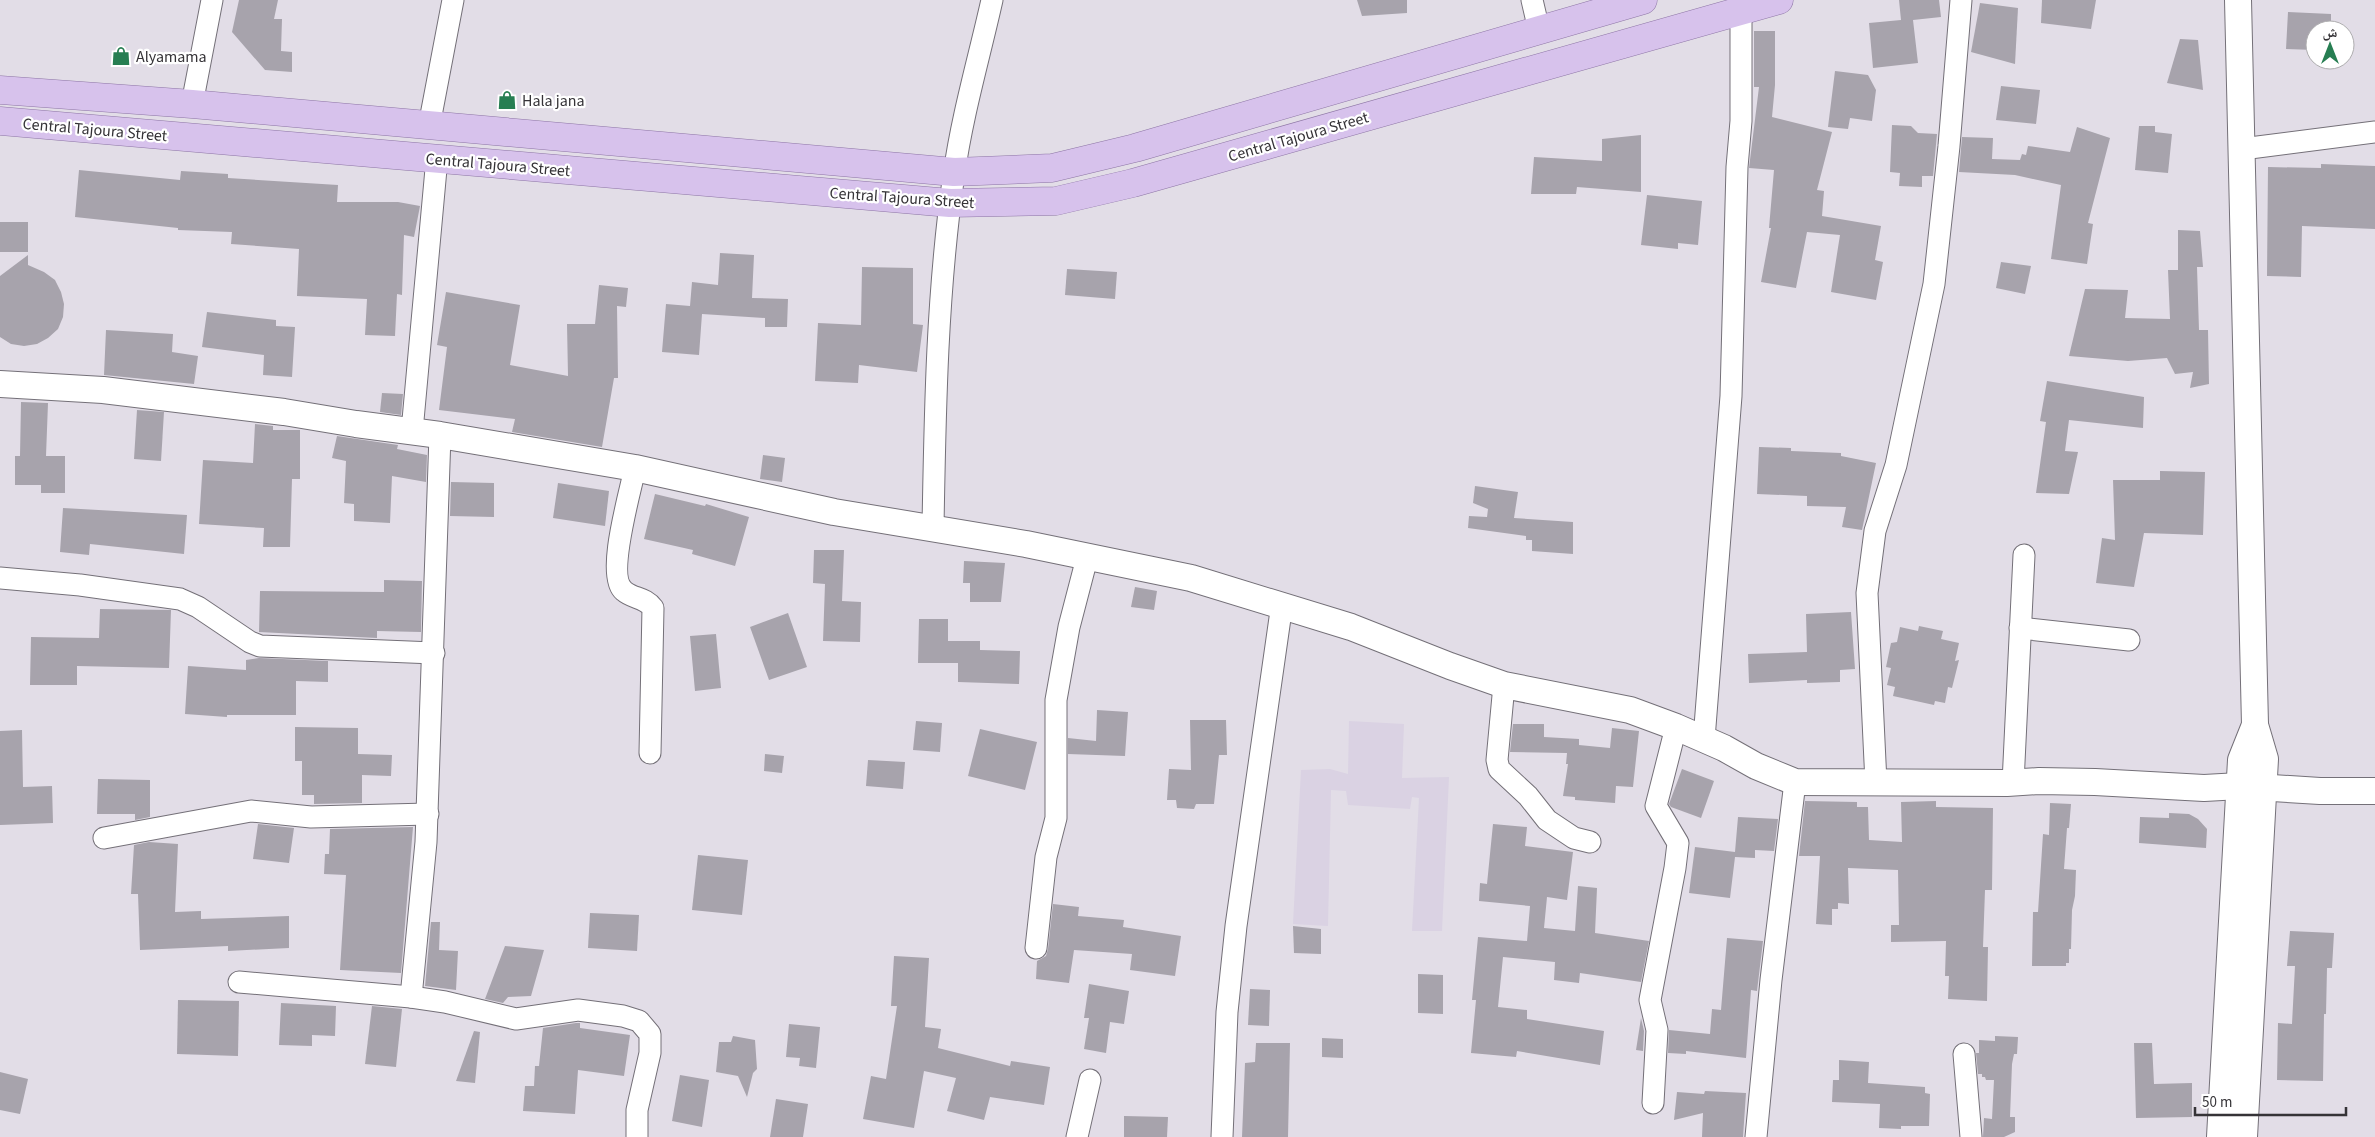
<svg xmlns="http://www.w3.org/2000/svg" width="2375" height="1137" viewBox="0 0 2375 1137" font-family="'Source Sans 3','Noto Naskh Arabic',sans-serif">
	<rect width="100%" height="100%" fill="#e2dde7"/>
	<path fill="#dad2e3" d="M1349,721l55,3 -2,54 47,-1 -7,154h-30l7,-133 -7,-1 -2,12 -62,-4 -2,-14 -15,-1 -3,136 -35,-2 8,-154 29,-1 18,5z"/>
	<g fill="#a7a3ac">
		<path d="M239,0h39l-4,19h8l-1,32 11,1v20l-27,-2 -33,-38z"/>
		<path d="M1357,0h50v13l-45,3z"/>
		<path d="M1899,0h40l2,17 -28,3 5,43 -45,5 -4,-45 32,-3z"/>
		<path d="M2042,0h54l-5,29 -50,-6z"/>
		<path d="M1980,3l38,5 -3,56 -44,-12z"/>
		<path d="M2288,12l43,2v16h-16v20l-29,-1z"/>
		<path d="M1754,31h21v54l-3,32 60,15 -15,58 7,1 -2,25 59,10 -6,34 8,2 -7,38 -45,-8 9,-57 -33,-3 -11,56 -35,-6 10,-54h-2l5,-58 -25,-2 10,-81h-5z"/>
		<path d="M2180,39l18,1 5,50 -36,-7z"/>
		<path d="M1835,71l33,4 8,15 -4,31 -22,-3 -2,11 -20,-2z"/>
		<path d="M2001,86l39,4 -4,34 -40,-4z"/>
		<path d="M1892,125l19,1 7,7 19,1 -4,42h-11v11l-23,-1 1,-13 -10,-1z"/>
		<path d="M2139,126h16v6l17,2 -4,39 -33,-3z"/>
		<path d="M2077,127l33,11 -22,85 5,1 -6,40 -36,-5 10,-74 -46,-10 -56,-3 3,-35 31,1 -1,21 28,1 2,-6 4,1 2,-9 42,6z"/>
		<path d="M1641,135v57l-64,-5 -1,7h-45l3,-37 68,4v-22z"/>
		<path d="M2321,164l54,2v63l-73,-3 -1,51 -34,-1 1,-109 53,1z"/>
		<path d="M79,170l101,10 1,-9 47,3v4l110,7 -1,17h61l22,4 -6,31 -10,-2 -2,60 -5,-1 -2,42 -30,-1 2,-36 -70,-3 2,-47 -68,-5 1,-12 -54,-2v-2l-103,-11z"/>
		<path d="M1647,195l55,6 -4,44 -20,-2v6l-37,-4z"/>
		<rect x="0" y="222" width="28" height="30"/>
		<path d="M2178,230l22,1 3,36h-6l2,63h9l1,54 -19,4 3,-16 -18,2 -8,-16 -39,3 -59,-5 16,-67 43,1 -3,28 45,1 -2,-49h10z"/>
		<path d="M720,253l34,2 -2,43 36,1 -1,28h-22v-9l-63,-4 -3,41 -37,-3 4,-48 24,2 2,-24 26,3z"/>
		<path d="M28,255v10l16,7 11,8 6,12 3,12 -1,13 -5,12 -10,9 -11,6 -13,2 -13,-2 -11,-7v-61z"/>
		<path d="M2001,262l30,4 -6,28 -29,-6z"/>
		<path d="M862,267l51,1v56l10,1 -6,47 -58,-7 -1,18 -43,-2 3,-58 43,2z"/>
		<path d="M1067,269l50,3 -2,27 -50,-4z"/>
		<path d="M599,285l29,3 -2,19 -9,-1 1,72h-4l-12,69 -90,-15 3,-13 -76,-9 8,-63 -10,-2 9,-53 74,13 -10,60 58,11 -1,-52h28z"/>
		<path d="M207,312l69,8v6l19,1 -3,50 -29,-2 1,-20 -62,-8z"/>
		<path d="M106,330l67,4 -1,18 26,4 -4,28 -90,-9z"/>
		<path d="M2047,381l97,16 -1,31 -74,-8 -4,31 13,1 -9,42 -33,-1 10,-71 -6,-1z"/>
		<path d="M382,393l21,1 -2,21 -21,-3z"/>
		<path d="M21,402l27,1 -2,53h19v37h-24v-8h-26v-29h5z"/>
		<path d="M137,410l27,2 -3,49 -27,-2z"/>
		<path d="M255,424l18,2v4h27v49h-8l-2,68h-27l1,-19 -65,-4 4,-64 50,3z"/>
		<path d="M337,436l61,9 -1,4 30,6 -1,27 -34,-6 -2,47 -36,-2v-17l-10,-1 2,-42 -14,-3z"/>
		<path d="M1759,447l32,1v3l50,2v3l35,7 -14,67 -20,-3 4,-20 -39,-1v-10l-50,-2z"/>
		<path d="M763,455l22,3 -3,24 -22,-3z"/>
		<path d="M2160,471l45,1 -2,63 -59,-2 -10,54 -38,-4 6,-45 13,2 -2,-60h47z"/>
		<path d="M451,482l43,1v34l-44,-1z"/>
		<path d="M558,483l51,8 -4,35 -52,-8z"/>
		<path d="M1475,486l43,6 -4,26 59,4v32l-41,-3v-11h-6v-4l-58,-8 1,-12 18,1 1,-8 -15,-6z"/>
		<path d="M655,494l50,12 1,-2 43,13 -14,49 -43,-12 1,-4 -49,-11z"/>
		<path d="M63,508l124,7 -3,39 -94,-10 -1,11 -29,-3z"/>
		<path d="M814,550h30l-2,51 19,1 -1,40 -37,-1 2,-57 -12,-1z"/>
		<path d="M964,561l41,2 -4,39h-31v-19h-7z"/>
		<path d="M384,580l38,1 -1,51 -44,-1v7l-118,-6 1,-41 124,1z"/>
		<path d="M1135,587l22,4 -3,19 -23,-3z"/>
		<path d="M100,609l71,1 -2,58 -92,-2v19h-47l1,-48 68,1z"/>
		<path d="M1851,612l4,57 -15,1v12l-33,1v-3l-58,3 -1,-29 59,-2 -1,-38z"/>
		<path d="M788,613l19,54 -38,13 -19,-53z"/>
		<path d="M919,619h29v22h32v9l40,1 -1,33 -61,-2v-19h-40z"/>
		<path d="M1919,626l24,5 -2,8 18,4 -4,18 4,-1 -7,28 -4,-1 -3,16 -10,-2 -1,4 -41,-9 2,-9 -8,-2 4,-17 -5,-1 5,-24 6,-1 3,-15 18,4z"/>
		<path d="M716,634l5,54 -26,3 -5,-55z"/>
		<path d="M259,658l69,3v21l-32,-1v34h-69v2l-42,-3 3,-48 58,4v-10z"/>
		<path d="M1097,710l31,2 -3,44 -57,-2v-16l28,3z"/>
		<path d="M1190,720h36l1,35h-8l-5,49h-18l-2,5 -17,-1 -1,-8h-9l2,-31 22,1z"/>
		<path d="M916,721l26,2 -2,29 -27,-2z"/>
		<path d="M1513,724h31v13l35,2v6l31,3 2,-20 27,3 -6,56 -17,-1 -1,17 -40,-3v-3l-12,-1 5,-32h-2l1,-11 -57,-1z"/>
		<path d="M295,727l63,1v26l34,1 -1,21 -29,-1v28l-48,1v-9h-12v-34h-7z"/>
		<path d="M980,729l57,13 -12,48 -57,-14z"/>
		<path d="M22,730l1,57 29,-1 1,37 -53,2v-94z"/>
		<path d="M765,754l19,2 -2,17 -18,-2z"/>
		<path d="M868,760l37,2 -2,27 -37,-3z"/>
		<path d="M1682,769l32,12 -13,37 -30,-11 -2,-3z"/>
		<path d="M98,779l52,1v37l-15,3v-6h-38z"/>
		<path d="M1805,801l52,1v5h11l1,33 33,2 -1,-40 35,-1v6l57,1 -1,82h-7l-2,57h5l-1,54 -39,-2 1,-23h-4l1,-35 -55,1v-17h8l-1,-55 -50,-2 1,36 -11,-1v6h-6v16l-16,-1 4,-68h-21z"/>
		<path d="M2050,803l21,1 -2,24h-2l-3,41 12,1 -1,26 -3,14 -1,39h-2v14h-3v3h-34l1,-54h5l5,-78 6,1z"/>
		<path d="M2169,813l20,1 9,5 9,10 -1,19 -67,-5 1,-26 29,1z"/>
		<path d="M1738,817l40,2 -4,32 -19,-1v8l-20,-1 -5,41 -41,-5 6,-46 40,5z"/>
		<path d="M258,824l36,4 -5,35 -36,-4z"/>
		<path d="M1493,824l34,3 -2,19 48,6 -6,48 -20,-3 -3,31 31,3 3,-45 19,2 -2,45 54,8 -8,41 -61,-9 -1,10 -25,-3 1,-18 -52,-5 -5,50 29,3v9l77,12 -4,34 -83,-14 -1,6 -45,-4 5,-53h-4l6,-63 49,4 3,-35 -51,-5 1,-18 7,1z"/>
		<path d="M413,827l-12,146 -61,-3 6,-95 -22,-1 1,-20h4l1,-25z"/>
		<path d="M149,842l29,2 -3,68 26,-1v8l88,-3v32l-61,3v-5l-88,4 -2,-56h-7l3,-49z"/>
		<path d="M698,855l50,5 -6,55 -50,-5z"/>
		<path d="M1053,904l26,3 -1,9 46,4 -1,7 58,9 -6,40 -45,-6 2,-16 -58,-4 -5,33 -33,-4 1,-18 9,-5 2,-7z"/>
		<path d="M590,913l49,2 -2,36 -49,-3z"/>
		<path d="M431,922h9l-1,28 19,1 -2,39 -31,-4z"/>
		<path d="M1293,926l28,3v25l-27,-1z"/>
		<path d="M2290,931l44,2 -2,35h-5l-1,46h-2l-1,67 -46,-1 1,-57 14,1 3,-58h-8z"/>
		<path d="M1727,938l36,3 -6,50 -6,-1 -5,68 -60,-7v3l-18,-1 1,-23 41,4 2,-25 9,1z"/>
		<path d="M505,946l39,4 -13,46 -23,1 -5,6 -18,-4z"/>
		<path d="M894,956l35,2 -4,69 16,2 -3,19 72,18 1,-5 39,6 -6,38 -54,-8 -6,23 -37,-9 9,-33 -32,-7 -10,57 -51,-9 8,-43 15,3 11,-73h-6z"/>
		<path d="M1418,974l25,1v39l-25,-1z"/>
		<path d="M1089,984l40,7 -5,33 -14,-2 -4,31 -22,-4 5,-31h-5z"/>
		<path d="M1250,989l20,1 -1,36 -21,-1z"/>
		<path d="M178,1000l61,1 -1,55 -61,-2z"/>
		<path d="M281,1003l55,3 -1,30 -23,-1v11l-33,-1z"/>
		<path d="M372,1006l30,3 -6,58 -31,-3z"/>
		<path d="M1641,1018l3,13 -1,20 -7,-1z"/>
		<path d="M576,1023h4v5l50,7 -6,41 -46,-6 -3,44 -52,-3 2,-25h9l1,-20h4l4,-38z"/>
		<path d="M789,1024l31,3 -4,41 -17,-2 1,-8 -14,-1z"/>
		<path d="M474,1031l6,1 -5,51 -19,-2z"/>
		<path d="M733,1036l22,4 2,29 -4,4 -6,24 -9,-21 -22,-4 3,-30h12z"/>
		<path d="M1995,1036l23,1 -1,17h-3l-2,10 -2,53h5v15l-11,5h-21l1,-19 8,1 2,-39h-8l-1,-3h-3v-3h-4l-2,-21h3v-13l16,1z"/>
		<path d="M1322,1038l21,1v19l-21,-1z"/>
		<path d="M1256,1043h34l-2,94h-46l3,-74 10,-1z"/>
		<path d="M2134,1043h18l2,41 38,-1v34l-56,1z"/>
		<path d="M1839,1060l30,2 -1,21 57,4v6l5,1 -1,32h-28v3l-22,-1 1,-24 -48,-2 1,-22h6z"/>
		<path d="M0,1072l28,7 -8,35 -20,-4z"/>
		<path d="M680,1075l29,5 -7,47 -30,-6z"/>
		<path d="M1705,1091l41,2 -3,44h-41l1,-24 -29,7 3,-28 27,2z"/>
		<path d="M776,1099l32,5 -5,33h-33z"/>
		<path d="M1124,1116l44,1 -1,20h-43z"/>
	</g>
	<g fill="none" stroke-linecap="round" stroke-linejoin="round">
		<g stroke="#747078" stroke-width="23">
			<g id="minor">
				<path d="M1532,0l7,30"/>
				<path d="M192,104l20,-104"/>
				<path d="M429,126l24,-126"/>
				<path d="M2242,149l133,-17"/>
				<path d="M412,431l25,-273"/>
				<path d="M635,468c-4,22 -30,108 -11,123 9,8 21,6 29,17l-3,145"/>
				<path d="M933,527c2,-117 4,-236 21,-353 8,-58 25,-116 38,-174"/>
				<path d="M0,578l80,7 100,14 18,8 52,35 10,4 174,7"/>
				<path d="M2020,628l109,12"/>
				<path d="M1504,685l-7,75 2,9 29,27 19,24 27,18 16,4"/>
				<path d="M1704,739l27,-343 6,-229 4,-46v-111"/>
				<path d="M1876,783l-9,-190 8,-62 21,-66 38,-181 15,-138 12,-146"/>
				<path d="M2013,783l11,-228"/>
				<path d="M104,838l147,-27 60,6 117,-3"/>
				<path d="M1036,948l10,-91 10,-39v-118l13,-73 18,-69"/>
				<path d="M239,982l172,15 34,5 71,17 62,-9 45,6 16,5 11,13v19l-13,57v27"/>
				<path d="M411,997l15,-155 14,-407"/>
				<path d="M1964,1054l7,83"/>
				<path d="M1653,1103l4,-73 -7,-30 25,-132 3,-25 -22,-37 20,-79"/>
				<path d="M1077,1137l13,-57"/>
				<path d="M1222,1137l5,-125 9,-86 46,-322"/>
				<path d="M1756,1137l15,-157 24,-198"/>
			</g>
		</g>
		<g stroke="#747078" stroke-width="28">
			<g id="tertiary">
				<path d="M2238,0l17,725 10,34 -21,378"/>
				<path d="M0,384l103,6 181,22 72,12 84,11 195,33 199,44 192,32 165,34 160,49 99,39 54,19 126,25 46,17 48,21 32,18 39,16 212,1 32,-2 56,1 109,6 36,-2 80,5h55"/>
				<path d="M2220,1137l21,-377 14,-35"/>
			</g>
		</g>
		<g stroke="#8d75a5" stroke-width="29">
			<g id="primary">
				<path d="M0,90l192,14 762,68 98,-4 83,-20 508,-148"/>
				<path d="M0,121l950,82 106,-2 77,-18 646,-183"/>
			</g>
		</g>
		<use href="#minor" stroke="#fff" stroke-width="21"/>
		<use href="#tertiary" stroke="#fff" stroke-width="26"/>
		<use href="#primary" stroke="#d7c2ec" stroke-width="28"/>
	</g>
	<defs>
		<g id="shop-bare" transform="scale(1.5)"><path d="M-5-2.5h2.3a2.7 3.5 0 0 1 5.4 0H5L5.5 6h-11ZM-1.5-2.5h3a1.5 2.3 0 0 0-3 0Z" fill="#277e52" stroke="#fff" stroke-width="2.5" paint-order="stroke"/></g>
	</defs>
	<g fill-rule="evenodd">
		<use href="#shop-bare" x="121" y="56"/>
		<use href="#shop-bare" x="507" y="100"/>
	</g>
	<g text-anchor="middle" stroke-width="4.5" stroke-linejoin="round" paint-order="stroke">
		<g font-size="16" fill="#353337" stroke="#fff" text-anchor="start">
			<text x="136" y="62">Alyamama</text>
			<text x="522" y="106">Hala jana</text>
		</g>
		<g font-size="16" fill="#353337" stroke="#fff">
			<text transform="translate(95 129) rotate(5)" y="6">Central Tajoura Street</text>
			<text transform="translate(1298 136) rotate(-16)" y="6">Central Tajoura Street</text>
			<text transform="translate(498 164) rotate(5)" y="6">Central Tajoura Street</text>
			<text transform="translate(902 197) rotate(4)" y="6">Central Tajoura Street</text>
		</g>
	</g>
	<g transform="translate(2330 45)"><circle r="24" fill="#ffffff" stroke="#aeadaf"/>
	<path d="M0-4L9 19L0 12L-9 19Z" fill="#277e52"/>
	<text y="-8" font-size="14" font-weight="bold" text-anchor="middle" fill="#353337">ش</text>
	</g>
	<path d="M2195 1107v8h151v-8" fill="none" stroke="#353337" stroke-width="2.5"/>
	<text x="2202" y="1107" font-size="15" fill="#353337" stroke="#ffffff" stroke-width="4" paint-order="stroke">50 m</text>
</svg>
